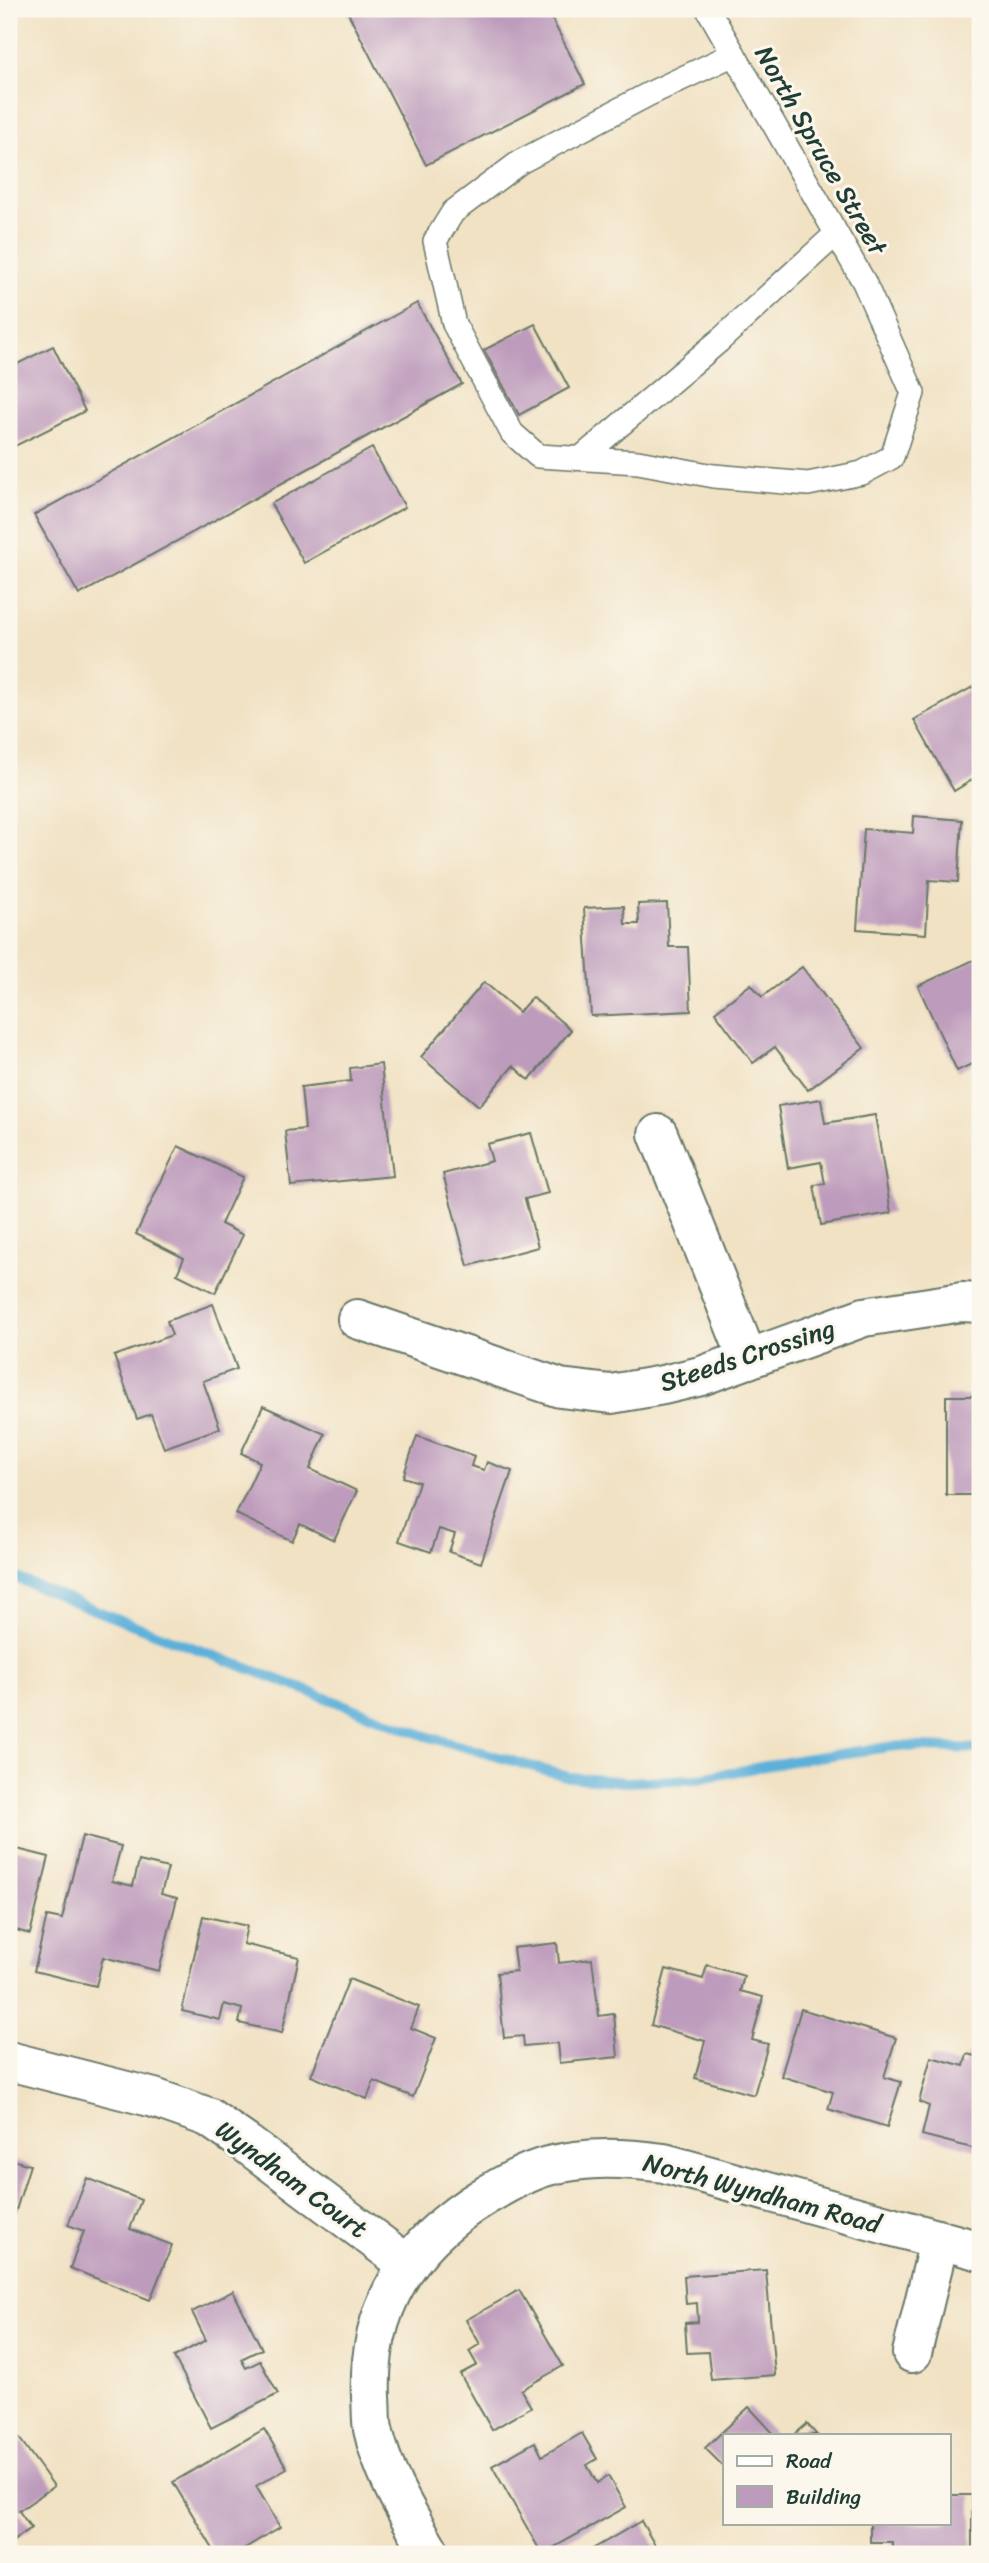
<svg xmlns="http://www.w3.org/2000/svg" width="989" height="2563" viewBox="0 0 989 2563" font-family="Sriracha,sans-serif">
	<rect width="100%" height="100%" fill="#fbf7ec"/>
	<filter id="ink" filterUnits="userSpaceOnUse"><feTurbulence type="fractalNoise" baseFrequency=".0143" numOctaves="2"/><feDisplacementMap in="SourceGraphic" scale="14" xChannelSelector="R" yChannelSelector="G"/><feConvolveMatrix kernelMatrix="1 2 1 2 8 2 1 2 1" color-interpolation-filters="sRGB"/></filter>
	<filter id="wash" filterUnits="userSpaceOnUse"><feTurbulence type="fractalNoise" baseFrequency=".00686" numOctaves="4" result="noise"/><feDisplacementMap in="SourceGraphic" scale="28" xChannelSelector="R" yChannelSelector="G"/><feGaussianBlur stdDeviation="1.57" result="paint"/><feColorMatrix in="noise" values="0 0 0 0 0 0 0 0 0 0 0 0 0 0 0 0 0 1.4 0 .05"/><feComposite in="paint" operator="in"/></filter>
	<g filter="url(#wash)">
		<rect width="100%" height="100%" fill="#f1e2c4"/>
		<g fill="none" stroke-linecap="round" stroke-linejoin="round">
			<path stroke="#5db0d9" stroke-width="10" d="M9,1575l101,41 319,121 140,40 56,5 71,-3 107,-20 92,-13 85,3"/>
		</g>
		<g id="blocks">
			<g fill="#bd9bbc">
				<path d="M346,9h201l38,75 -159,81z"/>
				<path d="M417,303l45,81 -383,211 -45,-80z"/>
				<path d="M535,324l34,64 -50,27 -35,-65z"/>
				<path d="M53,346l32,65 -76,38v-81z"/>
				<path d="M372,448l33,59 -101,56 -33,-59z"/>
				<path d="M980,683v92l-26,16 -40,-71z"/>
				<path d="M914,816l48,4 -4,62 -29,-2 -3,54 -69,-5 7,-100 49,4z"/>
				<path d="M667,903l2,44h19l3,64 -100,5 -7,-108 40,-2 1,18h14l-1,-20z"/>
				<path d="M980,957v103l-23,11 -39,-85z"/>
				<path d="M802,967l62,81 -56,42 -33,-43 -22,16 -38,-51 36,-28 11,13z"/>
				<path d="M484,982l35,30 13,-15 39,33 -42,50 -16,-14 -34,40 -58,-49z"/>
				<path d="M381,1064l12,112 -102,10 -6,-55 20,-2 -4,-42 50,-6 -1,-13z"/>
				<path d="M821,1099l4,24 50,-8 16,98 -70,12 -7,-40 11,-1 -4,-22 -33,6 -10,-62z"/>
				<path d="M531,1133l17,60 -23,6 13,48 -70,19 -25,-92 49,-13 -5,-17z"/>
				<path d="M178,1146l65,31 -22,47 22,11 -28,58 -38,-19 7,-16 -48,-24z"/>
				<path d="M213,1304l24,65 -34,12 17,47 -56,20 -13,-34 -14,5 -23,-63 58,-21 -5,-14z"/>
				<rect x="946" y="1396" width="34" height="99"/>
				<path d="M263,1406l62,28 -15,35 47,22 -23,49 -34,-16 -8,17 -56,-27 24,-52 -19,-9z"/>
				<path d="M417,1436l57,20 -3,10 13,4 3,-8 25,9 -31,92 -32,-11 6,-18 -16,-5 -8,23 -32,-11 20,-59 -16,-5z"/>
				<path d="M82,1836l39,10 -9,35 21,5 6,-25 29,7 -7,26 16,4 -18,73 -56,-14 -7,29 -62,-15 13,-55 15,3z"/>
				<path d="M9,1847l40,10 -19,77 -21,-6z"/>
				<path d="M203,1916l44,10 -4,18 56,13 -17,76 -43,-10 3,-14 -18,-5 -4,16 -38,-9z"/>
				<path d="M557,1943l2,20 33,-4 7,57 15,-2 4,43 -59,6 -2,-20 -33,3 -1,-10 -19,2 -7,-65 19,-2 -3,-23z"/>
				<path d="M707,1965l37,11 -4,15 23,6 -11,43 16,4 -14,51 -59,-17 10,-37 -54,-16 15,-56 37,10z"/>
				<path d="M349,1979l70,28 -8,21 25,10 -23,59 -39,-16 -7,18 -56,-23z"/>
				<path d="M801,2009l95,29 -12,39 17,5 -14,45 -59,-18 5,-17 -52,-16z"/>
				<path d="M967,2054l13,3v93l-58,-15 7,-29 -10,-4 12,-45 33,9z"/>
				<path d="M9,2159l21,6 -21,68z"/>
				<path d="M87,2178l54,22 -11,29 42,16 -22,55 -80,-32 14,-37 -16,-6z"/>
				<path d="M766,2270l9,105 -64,5 -3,-28 -21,1 -2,-30 13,-1 -1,-19 -11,1 -2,-28z"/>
				<path d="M519,2290l44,76 -42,24 10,17 -39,23 -32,-56 17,-9 -8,-14 11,-7 -14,-24z"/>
				<path d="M233,2291l29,58 -21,10 5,9 14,-7 18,33 -67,34 -37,-71 32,-17 -14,-28z"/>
				<path d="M749,2407l26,28h-50v33l-20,-20z"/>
				<path d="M9,2424l45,62 -35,25 12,17 -22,16z"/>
				<path d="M807,2424l10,11h-23z"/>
				<path d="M264,2429l23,39 -31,18 24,41 -45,27h-19l-43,-72z"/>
				<path d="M582,2433l15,26 -10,6 10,18 11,-7 18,31 -84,47 -50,-88 43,-24 7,14z"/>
				<path d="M949,2495h23v59h-80v-12h-22v-19h79z"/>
				<path d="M641,2521l19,33h-76z"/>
			</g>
		</g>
	</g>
	<g filter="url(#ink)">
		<use href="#blocks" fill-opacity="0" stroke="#687766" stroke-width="2"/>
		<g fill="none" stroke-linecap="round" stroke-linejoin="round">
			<g stroke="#687766" stroke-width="26">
				<g id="lane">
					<path d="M708,9l156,273 49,111 -21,64 -30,16 -54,11 -94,-8 -76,-14 -100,-6 -26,-23 -58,-109 -19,-83 18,-29 67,-50 129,-68 85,-40"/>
					<path d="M581,458l138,-117 117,-107"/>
				</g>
			</g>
			<g stroke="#687766" stroke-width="42">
				<g id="street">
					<path d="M658,1134l90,225"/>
					<path d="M357,1319l203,69 51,6 52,-9 38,-9 163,-59 98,-15 18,1"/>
					<path d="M9,2061l145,37 54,19 39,27 160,120"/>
					<path d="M912,2353l27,-112"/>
					<path d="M431,2554c-23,-40 -48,-79 -58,-125 -2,-10 -1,-21 -2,-32 -4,-90 39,-156 114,-201 20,-12 41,-24 63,-30 40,-10 76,-8 116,-3l316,88"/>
				</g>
			</g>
			<use href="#lane" stroke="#fff" stroke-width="23"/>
			<use href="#street" stroke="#fff" stroke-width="38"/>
		</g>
	</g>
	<g text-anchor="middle" stroke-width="6" stroke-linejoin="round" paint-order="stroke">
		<g font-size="26" fill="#1f3d34" stroke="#fbf7ec">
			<text transform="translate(821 150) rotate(60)" y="9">North Spruce Street</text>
			<text transform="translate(747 1355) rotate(-18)" y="9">Steeds Crossing</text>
			<text transform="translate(292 2179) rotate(36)" y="9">Wyndham Court</text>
			<text transform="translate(762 2193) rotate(15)" y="9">North Wyndham Road</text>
		</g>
	</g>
	<rect width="989" height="2563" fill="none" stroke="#fbf7ec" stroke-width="35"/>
	<rect x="723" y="2434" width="228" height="91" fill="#fbf7ec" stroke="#a3ada2" stroke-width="2"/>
	<rect x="737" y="2456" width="35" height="10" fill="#ffffff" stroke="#a3ada2" stroke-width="2"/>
	<text x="786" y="2468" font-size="21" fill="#1f3d34">Road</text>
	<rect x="737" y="2486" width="35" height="21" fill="#bd9bbc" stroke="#a3ada2" stroke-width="2"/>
	<text x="786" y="2504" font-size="21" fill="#1f3d34">Building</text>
</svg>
